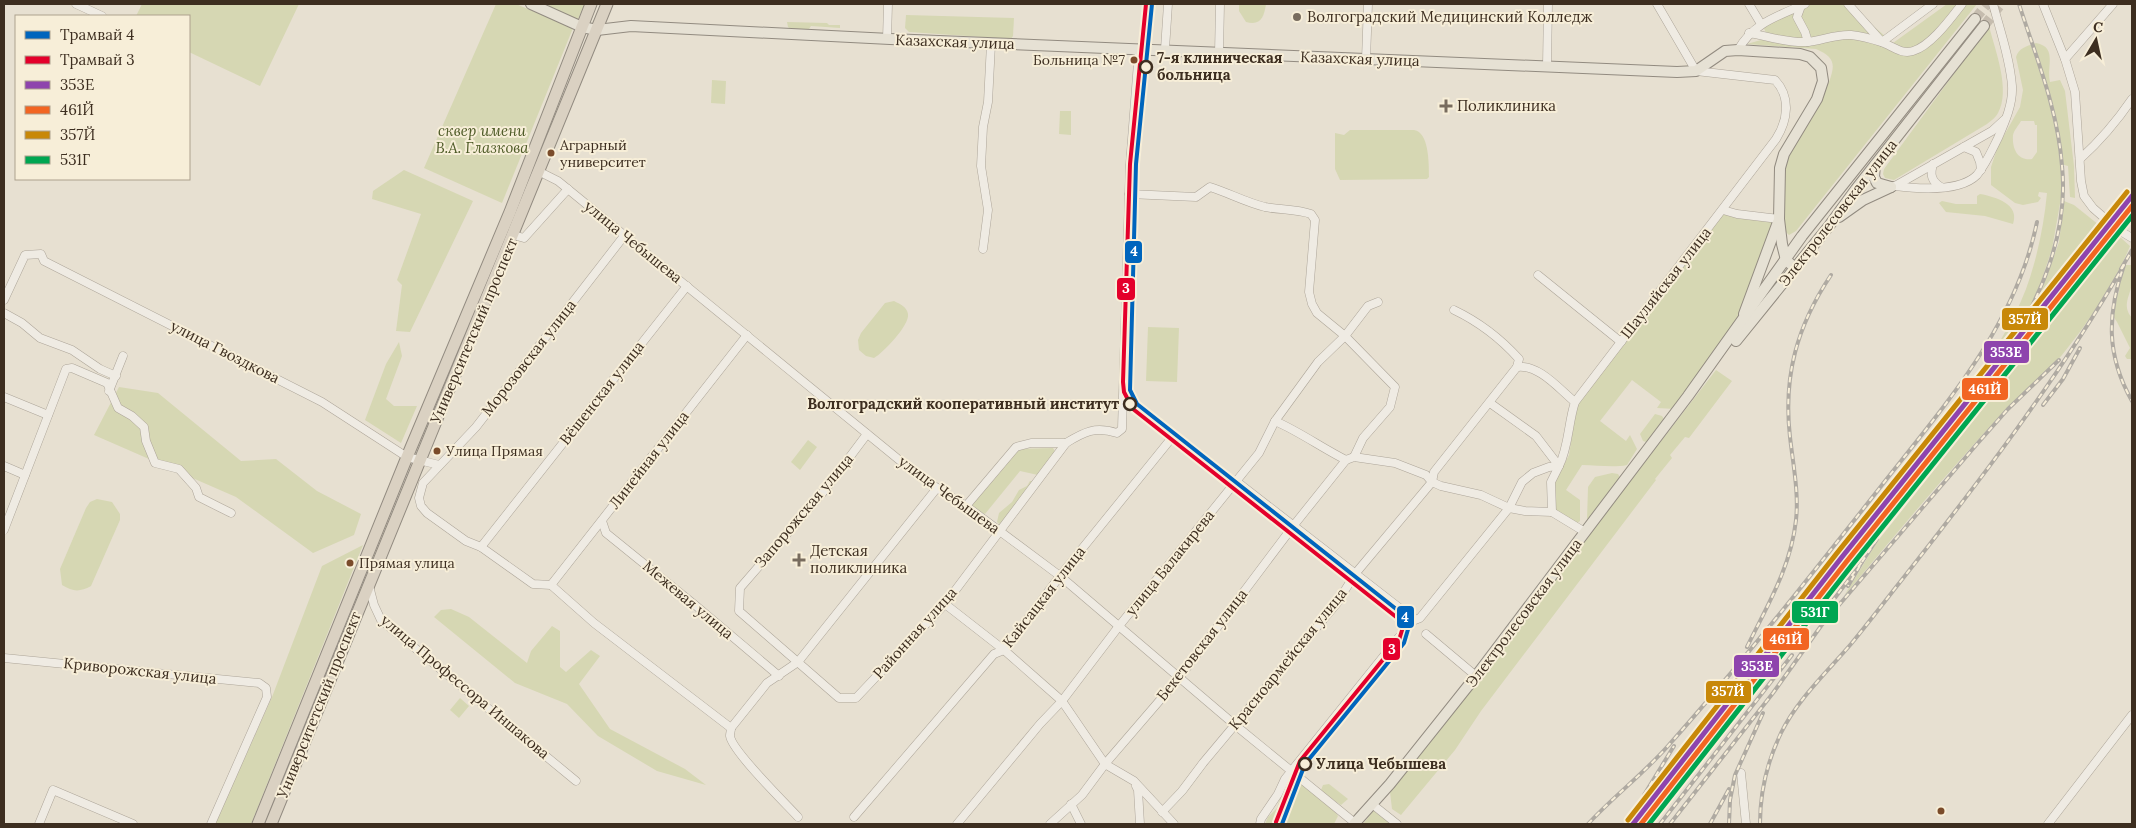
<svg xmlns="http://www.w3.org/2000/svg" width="2136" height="828" viewBox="0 0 2136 828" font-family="Lora,serif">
	<rect width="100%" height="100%" fill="#e7e0d1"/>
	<g fill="#d6d7b3" fill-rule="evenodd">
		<path d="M142,4h157l-39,82 -71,-34v-36h-53z"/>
		<path d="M496,4h20l57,24 -71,175 -78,-35z"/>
		<path d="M549,4h36l-7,15 -6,1 -23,-10z"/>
		<path d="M1239,4h27c-2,13 -5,22 -20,18l-7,-11z"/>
		<path d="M1810,4h38l45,39 54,-39h30l-181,227 -7,4 -5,-5 -2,-63 47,-85c7,-19 5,-25 -13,-33l-69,-5 21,-6 -5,-12z"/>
		<path d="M906,15l108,3 -1,18 -2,3 -102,-7 -4,-4z"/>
		<path d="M787,22l40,1 2,2h11v3l-29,-2 -2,3h-18l-3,-2z"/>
		<path d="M1989,26c6,24 22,64 9,87 -2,4 -7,8 -11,11l-93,56 -9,-2 -2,-4 1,-5z"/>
		<path d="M2036,43c22,4 10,24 14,39l10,-2 5,11 9,75 1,32 -5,-1 -2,-31 -7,-2v34l-9,51 -16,48 -33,53 -110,141 -5,-6c47,-58 111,-125 138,-196 11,-30 18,-64 21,-96l-8,-1 -1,4 3,2 -3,4 -15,3 -8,-2 -24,-18v-18l7,-21 22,-39 3,-17 -7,-33c3,-10 12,-11 20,-14zM2021,121h13l1,4h2v27l-5,7c-15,2 -20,-11 -19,-24 1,-5 6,-10 8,-14z"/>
		<path d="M712,80l14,1 -1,23 -14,-1z"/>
		<path d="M1060,111h11v24l-12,-1z"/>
		<path d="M1350,130h64c15,2 15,33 15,47l-2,2 -87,1 -5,-11v-36l9,2z"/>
		<path d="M404,170l69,31 -63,131 -14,-1 6,-46 -5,-5 24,-66 -49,-15 1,-8z"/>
		<path d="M1980,194c16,3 40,10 33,30l-28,-8 -39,-4 -7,-9 3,-2 14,3h21v-8z"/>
		<path d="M2064,201l10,4 30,24 -78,96 13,-28 20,-55z"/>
		<path d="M1724,212l52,9 -36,98 -65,90 -18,-1 4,-6 -29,-22 -32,41 26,20 4,-6 7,14 -10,16c-14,3 -30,0 -45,0l-16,25 14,10v21l-4,3 -22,-14v-27l15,-28 8,-52 67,-83z"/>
		<path d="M2120,237l10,9c-14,35 -44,80 -68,109 -21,24 -46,43 -67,66 -52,57 -102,116 -151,175l33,-54 185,-233 51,-71 4,2z"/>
		<path d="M2126,265h6c0,5 1,11 0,17 -1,13 -11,23 0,36v41h-5l-2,-3 5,-8 -13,-26 -4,-6 4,-21 2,-3 1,-13z"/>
		<path d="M894,301c6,3 13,6 14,13 2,11 -25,39 -34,44l-8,-2 -7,-6 -1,-10 3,-7 24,-30z"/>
		<path d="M1148,327l31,1 -2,54 -31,-1z"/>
		<path d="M399,342l3,14 -16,43 8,7h23l-16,37 -36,-23 21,-56z"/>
		<path d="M1716,370l16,11 -43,57 -4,-1 -15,18 2,3 -17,21 1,1 -175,231 -26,39 -54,65 -9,-6 -2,-17z"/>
		<path d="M119,387l39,6 83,68 35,-2 41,32 44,23 -7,21 -41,18 -77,-56 -142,-62z"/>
		<path d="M1655,414l7,2 2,3 -18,23 -3,-1 -3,-7z"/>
		<path d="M808,440l9,7 -17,23 -9,-8z"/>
		<path d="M1053,448l3,5 -18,22 -18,-4 -35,43 -19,-8 50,-57z"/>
		<path d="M1612,473l6,1 2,3 -33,43 1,-33 7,-10z"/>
		<path d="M1030,481h3l-33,44 -3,-3 2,-9 13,-11 7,-12 8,-4z"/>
		<path d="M97,499l15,3 8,12v6l-29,66c-11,6 -18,6 -29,-1l-2,-16 26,-61 4,-6z"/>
		<path d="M363,545l-112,279h-36l57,-127 50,-131z"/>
		<path d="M451,609l18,8 58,46 4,-12 21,-25 8,5v36l6,5 25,-22 9,6 -21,28 31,45 75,40 21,16 -49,-14 -59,-35 -31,-32 -52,-21 -81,-66 7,-7z"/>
		<path d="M460,698l9,8 -10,12 -9,-8z"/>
		<path d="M1286,780h4l-14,44h-11l3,-7 9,-9z"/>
		<path d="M1300,781l35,31 3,4 -4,8h-50z"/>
		<path d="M1329,784l19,15 -7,6 -19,-13 -1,-2 2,-5z"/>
		<path d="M1374,810l18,14h-29z"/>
	</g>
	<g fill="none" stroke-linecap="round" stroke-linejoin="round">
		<g stroke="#c5bcae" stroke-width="10" stroke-dasharray="10 5" stroke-linecap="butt">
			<path d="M1975,19l12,-15"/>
			<path d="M1984,26l17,-22"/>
		</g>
		<g stroke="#ada599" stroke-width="9">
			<g id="minor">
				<path d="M76,4l26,12"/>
				<path d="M1749,4l12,20"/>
				<path d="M1848,4l34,38 51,-38"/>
				<path d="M2043,4l22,55 10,33 6,89 3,15 9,12 24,21 15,9"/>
				<path d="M1801,6l-4,11 8,15 3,10"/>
				<path d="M1749,33c18,3 38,10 57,9 15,-1 29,-8 45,-7 9,1 21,4 30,7 10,3 20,13 32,9 18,-5 38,-33 49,-47"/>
				<path d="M887,39l1,-35"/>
				<path d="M1165,49l3,-45"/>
				<path d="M1738,50c15,-27 40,-34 67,-46"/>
				<path d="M1219,53l1,-49"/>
				<path d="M1366,59l2,-55"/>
				<path d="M2065,59l48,-55"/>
				<path d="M1547,66l1,-62"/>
				<path d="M1964,147l12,5 4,10 1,8"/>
				<path d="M2080,159c20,-18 37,-38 52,-60"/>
				<path d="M1933,164c-3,10 -2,17 8,23"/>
				<path d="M540,172l18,9 351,287 28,20 29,18 94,70 175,149 120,98"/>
				<path d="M1895,186c23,3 65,6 82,-11 9,-11 15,-25 21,-37 7,-16 15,-34 14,-52 -2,-27 -12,-56 -19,-82"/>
				<path d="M1895,186l97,-55 12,-11"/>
				<path d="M1129,194l67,3 14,-10c19,6 35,15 55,20 15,3 31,2 46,7l4,6 -6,72 3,12 5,9 28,23 50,51 -5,20 -27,31 -9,19"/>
				<path d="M1723,210l14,4 42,5"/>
				<path d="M513,235l11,3 44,-49"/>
				<path d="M624,236l-148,191 -53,56 -4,15 2,8 6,7 39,28 15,6 52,37 18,1 43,38 137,105"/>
				<path d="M983,249l5,-39 -7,-44 2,-39 5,-25 3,-58"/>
				<path d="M1538,275l83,67"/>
				<path d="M4,300l21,-45 16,-1 3,7 278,141 85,55 32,8"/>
				<path d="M1454,310c23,11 47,29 65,49l-2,8c22,-3 42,22 58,35"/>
				<path d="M4,313l18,10 18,15 32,12 28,19 16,7"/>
				<path d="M109,391l14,-35"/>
				<path d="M4,397l44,18"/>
				<path d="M1490,403l46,33 23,30 -8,16 1,30"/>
				<path d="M1275,421c25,11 47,27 71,39l8,-3 41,6 31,12 6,7 9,4 40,9 28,13 16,3 27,1 33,20"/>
				<path d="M867,434l-42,56 -85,98 -1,23 100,87h17l89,-94 121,-161c18,-11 29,-17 51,-10l5,-4 8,-264 9,-115"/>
				<path d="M4,466l21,9"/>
				<path d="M1236,481l179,139 5,-2 89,-110 13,-26 11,-9 16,-6 10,-1c10,-20 9,-43 16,-64l201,-263c12,-19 15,-42 -1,-59l-79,-9 -39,-67"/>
				<path d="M966,506l50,-59 15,-4h35"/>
				<path d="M602,521l4,12 89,72 84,71"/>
				<path d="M4,530l62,-161 6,-1 35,15 11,25 14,8 12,11 2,14 9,22 24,6 17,19 3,9 32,16"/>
				<path d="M481,547l206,-261"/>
				<path d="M551,585l196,-250"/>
				<path d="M369,586l5,19 7,15 195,161"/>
				<path d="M945,604l59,46 58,51 43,63 29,17 40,43"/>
				<path d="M1426,634l50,42"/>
				<path d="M4,658l255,25 7,5 1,9 -56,127"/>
				<path d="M731,728l36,-45 31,-21 139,-174"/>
				<path d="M731,728c0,3 -1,5 -1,8 2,15 56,68 68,81"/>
				<path d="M1741,773l5,51"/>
				<path d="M1136,786l2,4 2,34"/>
				<path d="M1071,804l10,20"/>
				<path d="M1372,804l25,20"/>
				<path d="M1162,812l20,-21 21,-28 134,-160 18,-29 77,-92 2,-10 83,-105"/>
				<path d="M854,817l140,-163 10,-4 56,-74 110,-136"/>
				<path d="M39,824l14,-34 80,34"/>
				<path d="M957,824l83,-100 22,-23 57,-75 140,-173 16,-32 43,-59 27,-26 23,-30 10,-4"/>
				<path d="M1050,824l32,-29 23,-31 74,-86 115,-153 52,-65"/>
				<path d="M1260,824l1,-5 17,-25 7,-15 114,-142"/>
				<path d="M2048,824l84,-109"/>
			</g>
		</g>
		<g stroke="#928b80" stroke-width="12">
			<g id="major">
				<path d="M531,4l51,23 15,3 34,-4 259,13 787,33 19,-1 29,-20 13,-1 62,4 10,3 11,11 2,13 -6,18 -33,55 -4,14 -1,51 3,25 4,16 9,8"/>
				<path d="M1875,165l-1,12 3,6 14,4"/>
				<path d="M1839,217l24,-17 28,-13"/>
				<path d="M1744,314l34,-92"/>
				<path d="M1736,341l93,-115 27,-37 128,-163"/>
				<path d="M1354,824l36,-40 86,-108 212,-280 114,-160 173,-217"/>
			</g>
		</g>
		<g stroke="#928b80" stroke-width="13">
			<g id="highway">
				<path d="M258,824l149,-367 103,-245 81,-208"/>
				<path d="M271,824l336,-820"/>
			</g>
		</g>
		<use href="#minor" stroke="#efebe3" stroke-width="8"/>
		<use href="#major" stroke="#e6e1d4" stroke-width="10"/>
		<use href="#highway" stroke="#dad1c2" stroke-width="11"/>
		<g stroke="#afaaa2" stroke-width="4">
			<g id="rail">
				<path d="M2121,269l11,-19"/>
				<path d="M2004,356c36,-57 65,-122 58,-190 -4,-56 -26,-109 -43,-162"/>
				<path d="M2043,405l20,-26 17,-31"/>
				<path d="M1862,562l15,-23"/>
				<path d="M1825,611l37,-49 -14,24"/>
				<path d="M1747,647c20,-41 44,-80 49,-127 3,-27 -3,-56 -6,-83 -7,-61 7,-111 41,-162"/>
				<path d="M1644,795l30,-49"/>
				<path d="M1588,824c25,-27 54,-49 79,-77 75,-84 145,-173 215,-262 63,-80 134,-160 155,-263"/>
				<path d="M1660,824l132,-169"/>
				<path d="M1670,824l103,-131 48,-67 156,-182 31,-35 51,-49"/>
				<path d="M1710,824l19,-35"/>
				<path d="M1729,824l1,-24 5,-25 28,-62"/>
				<path d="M1760,824c0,-32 7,-62 21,-91 16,-33 46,-61 70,-89 14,-17 28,-35 42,-53 83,-105 164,-210 231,-326 -17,49 -18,90 8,136"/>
			</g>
		</g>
		<use href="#rail" stroke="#f7eed8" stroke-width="2" stroke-dasharray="5.5" stroke-linecap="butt"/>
		<g stroke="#f7eed8" stroke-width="9">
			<path id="rail-1" d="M1633,824l209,-267 290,-361"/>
		</g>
		<g stroke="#f7eed8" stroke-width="9">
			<path id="rail-2" d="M1641,824l206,-263 285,-355"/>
		</g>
		<g stroke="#f7eed8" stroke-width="9">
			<path id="rail-3" d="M1628,820l209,-267 290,-361"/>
		</g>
		<g stroke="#f7eed8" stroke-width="9">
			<path id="rail-4" d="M1649,824l203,-259 280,-349"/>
		</g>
		<use href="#rail-1" stroke="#8e44ad" stroke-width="5"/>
		<use href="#rail-2" stroke="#f26522" stroke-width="5"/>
		<use href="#rail-3" stroke="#c88808" stroke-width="5"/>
		<use href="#rail-4" stroke="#00a651" stroke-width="5"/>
		<g stroke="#f7eed8" stroke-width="8">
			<path id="tram-1" d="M1152,4l-16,160 -6,226 7,14 268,212 4,10 -5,17 -99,121 -23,60"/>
		</g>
		<g stroke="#f7eed8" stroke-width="8">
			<path id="tram-2" d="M1146,4l-16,160 -7,218 1,10 9,17 267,211 3,7 -4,13 -99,121 -24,61"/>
		</g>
		<use href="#tram-1" stroke="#0065bd" stroke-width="4"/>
		<use href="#tram-2" stroke="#e4002b" stroke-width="4"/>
	</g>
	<g fill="#786c5e" stroke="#f7eed8" stroke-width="2">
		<circle cx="1297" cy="17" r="5"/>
		<path d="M1443.5 98.5h5v5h5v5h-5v5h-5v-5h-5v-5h5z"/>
		<path d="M796.5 552.5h5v5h5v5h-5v5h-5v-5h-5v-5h5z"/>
	</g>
	<g fill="#7a4b2a" stroke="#f7eed8" stroke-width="2">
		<circle cx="1134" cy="60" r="4.5"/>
		<circle cx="551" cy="153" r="4.5"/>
		<circle cx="437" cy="451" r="4.5"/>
		<circle cx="350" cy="563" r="4.5"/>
		<circle cx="1941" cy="811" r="4.5"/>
	</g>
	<g fill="#f7eed8" stroke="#3d2e20" stroke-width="2.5">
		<circle cx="1146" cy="67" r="6"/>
		<circle cx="1130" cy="404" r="6"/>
		<circle cx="1305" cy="764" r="6"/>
	</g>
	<g text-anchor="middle" stroke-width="4" stroke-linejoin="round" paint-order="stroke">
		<g font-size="14" fill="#3d2e20" stroke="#f7eed8" text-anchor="start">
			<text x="1125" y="65" text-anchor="end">Больница №7</text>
			<text x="560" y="150">Аграрный<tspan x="560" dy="17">университет</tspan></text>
			<text x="446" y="456">Улица Прямая</text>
			<text x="359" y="568">Прямая улица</text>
		</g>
		<g font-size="15" fill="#3d2e20" stroke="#f7eed8" text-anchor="start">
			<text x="1307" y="22">Волгоградский Медицинский Колледж</text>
			<text x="1457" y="111">Поликлиника</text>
			<text x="810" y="556">Детская<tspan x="810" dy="17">поликлиника</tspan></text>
		</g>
		<g font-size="15" fill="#3d2e20" stroke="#f7eed8">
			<text transform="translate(955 42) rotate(2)" y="5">Казахская улица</text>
			<text transform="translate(1360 59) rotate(2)" y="5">Казахская улица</text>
			<text transform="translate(1838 213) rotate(-52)" y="5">Электролесовская улица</text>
			<text transform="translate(633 242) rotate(39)" y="5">улица Чебышева</text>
			<text transform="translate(1666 283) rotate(-52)" y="5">Шауляйская улица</text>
			<text transform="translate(474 331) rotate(-67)" y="5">Университетский проспект</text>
			<text transform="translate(225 352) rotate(27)" y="5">улица Гвоздкова</text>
			<text transform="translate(529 358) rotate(-52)" y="5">Морозовская улица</text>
			<text transform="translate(602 393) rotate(-52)" y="5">Вёшенская улица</text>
			<text transform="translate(649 460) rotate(-52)" y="5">Линейная улица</text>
			<text transform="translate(949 495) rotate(36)" y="5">улица Чебышева</text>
			<text transform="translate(804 511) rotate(-50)" y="5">Запорожская улица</text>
			<text transform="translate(1170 563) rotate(-51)" y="5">улица Балакирева</text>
			<text transform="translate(1044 597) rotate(-52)" y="5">Кайсацкая улица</text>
			<text transform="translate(688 600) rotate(40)" y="5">Межевая улица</text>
			<text transform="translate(1524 613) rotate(-53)" y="5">Электролесовская улица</text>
			<text transform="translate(915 633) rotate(-48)" y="5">Районная улица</text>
			<text transform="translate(1202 645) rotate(-52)" y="5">Бекетовская улица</text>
			<text transform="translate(1288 659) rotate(-51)" y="5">Красноармейская улица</text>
			<text transform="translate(140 671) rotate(6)" y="5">Криворожская улица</text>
			<text transform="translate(465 687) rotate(40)" y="5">улица Профессора Иншакова</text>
			<text transform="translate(319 705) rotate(-68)" y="5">Университетский проспект</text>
		</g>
		<g font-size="15" font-weight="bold" fill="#3d2e20" stroke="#f7eed8" text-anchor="start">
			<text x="1157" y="63">7-я клиническая<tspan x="1157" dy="17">больница</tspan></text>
			<text x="1119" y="409" text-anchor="end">Волгоградский кооперативный институт</text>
			<text x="1316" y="769">Улица Чебышева</text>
		</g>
		<g font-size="15" font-style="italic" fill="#4d5a26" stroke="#f7eed8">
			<text x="482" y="136">сквер имени<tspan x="482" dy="17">В.А. Глазкова</tspan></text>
		</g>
	</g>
	<g stroke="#f7eed8" stroke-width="2">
		<rect x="1124" y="240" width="19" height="24" rx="5" fill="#0065bd"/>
		<rect x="1116" y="277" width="20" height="24" rx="5" fill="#e4002b"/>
		<rect x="2001" y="307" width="48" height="24" rx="5" fill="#c88808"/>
		<rect x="1983" y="340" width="47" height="24" rx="5" fill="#8e44ad"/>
		<rect x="1961" y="377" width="48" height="24" rx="5" fill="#f26522"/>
		<rect x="1791" y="600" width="48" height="24" rx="5" fill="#00a651"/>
		<rect x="1396" y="605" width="19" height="24" rx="5" fill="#0065bd"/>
		<rect x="1762" y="627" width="48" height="24" rx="5" fill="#f26522"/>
		<rect x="1382" y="637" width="19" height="24" rx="5" fill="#e4002b"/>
		<rect x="1733" y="654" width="47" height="24" rx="5" fill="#8e44ad"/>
		<rect x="1705" y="680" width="47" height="24" rx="5" fill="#c88808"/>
	</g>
	<g font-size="14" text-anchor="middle" font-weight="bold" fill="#fff">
		<text x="1134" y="256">4</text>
		<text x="1126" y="293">3</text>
		<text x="2025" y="324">357Й</text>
		<text x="2006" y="357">353Е</text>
		<text x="1985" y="394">461Й</text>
		<text x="1815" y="617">531Г</text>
		<text x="1405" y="622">4</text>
		<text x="1786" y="644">461Й</text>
		<text x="1392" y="654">3</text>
		<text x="1757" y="671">353Е</text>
		<text x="1728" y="696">357Й</text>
	</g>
	<rect width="2136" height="828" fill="none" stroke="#3d2e20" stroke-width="10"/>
	<rect x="15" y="15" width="175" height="165" fill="#f7eed8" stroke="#ada18e"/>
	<rect x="25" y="31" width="25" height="8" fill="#0065bd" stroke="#ada18e"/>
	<text x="60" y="40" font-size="15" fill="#3d2e20">Трамвай 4</text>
	<rect x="25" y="56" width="25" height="8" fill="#e4002b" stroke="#ada18e"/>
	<text x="60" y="65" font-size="15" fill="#3d2e20">Трамвай 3</text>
	<rect x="25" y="81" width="25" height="8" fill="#8e44ad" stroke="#ada18e"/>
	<text x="60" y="90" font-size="15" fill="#3d2e20">353Е</text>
	<rect x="25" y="106" width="25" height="8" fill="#f26522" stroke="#ada18e"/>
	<text x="60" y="115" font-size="15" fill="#3d2e20">461Й</text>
	<rect x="25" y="131" width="25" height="8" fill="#c88808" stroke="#ada18e"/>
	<text x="60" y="140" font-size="15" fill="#3d2e20">357Й</text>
	<rect x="25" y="156" width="25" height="8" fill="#00a651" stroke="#ada18e"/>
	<text x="60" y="165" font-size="15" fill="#3d2e20">531Г</text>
	<g transform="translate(2096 40) rotate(9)" stroke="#f7eed8" stroke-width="4" paint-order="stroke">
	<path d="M0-4L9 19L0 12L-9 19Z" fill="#3d2e20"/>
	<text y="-8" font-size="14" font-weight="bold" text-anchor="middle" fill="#3d2e20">С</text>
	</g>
</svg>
